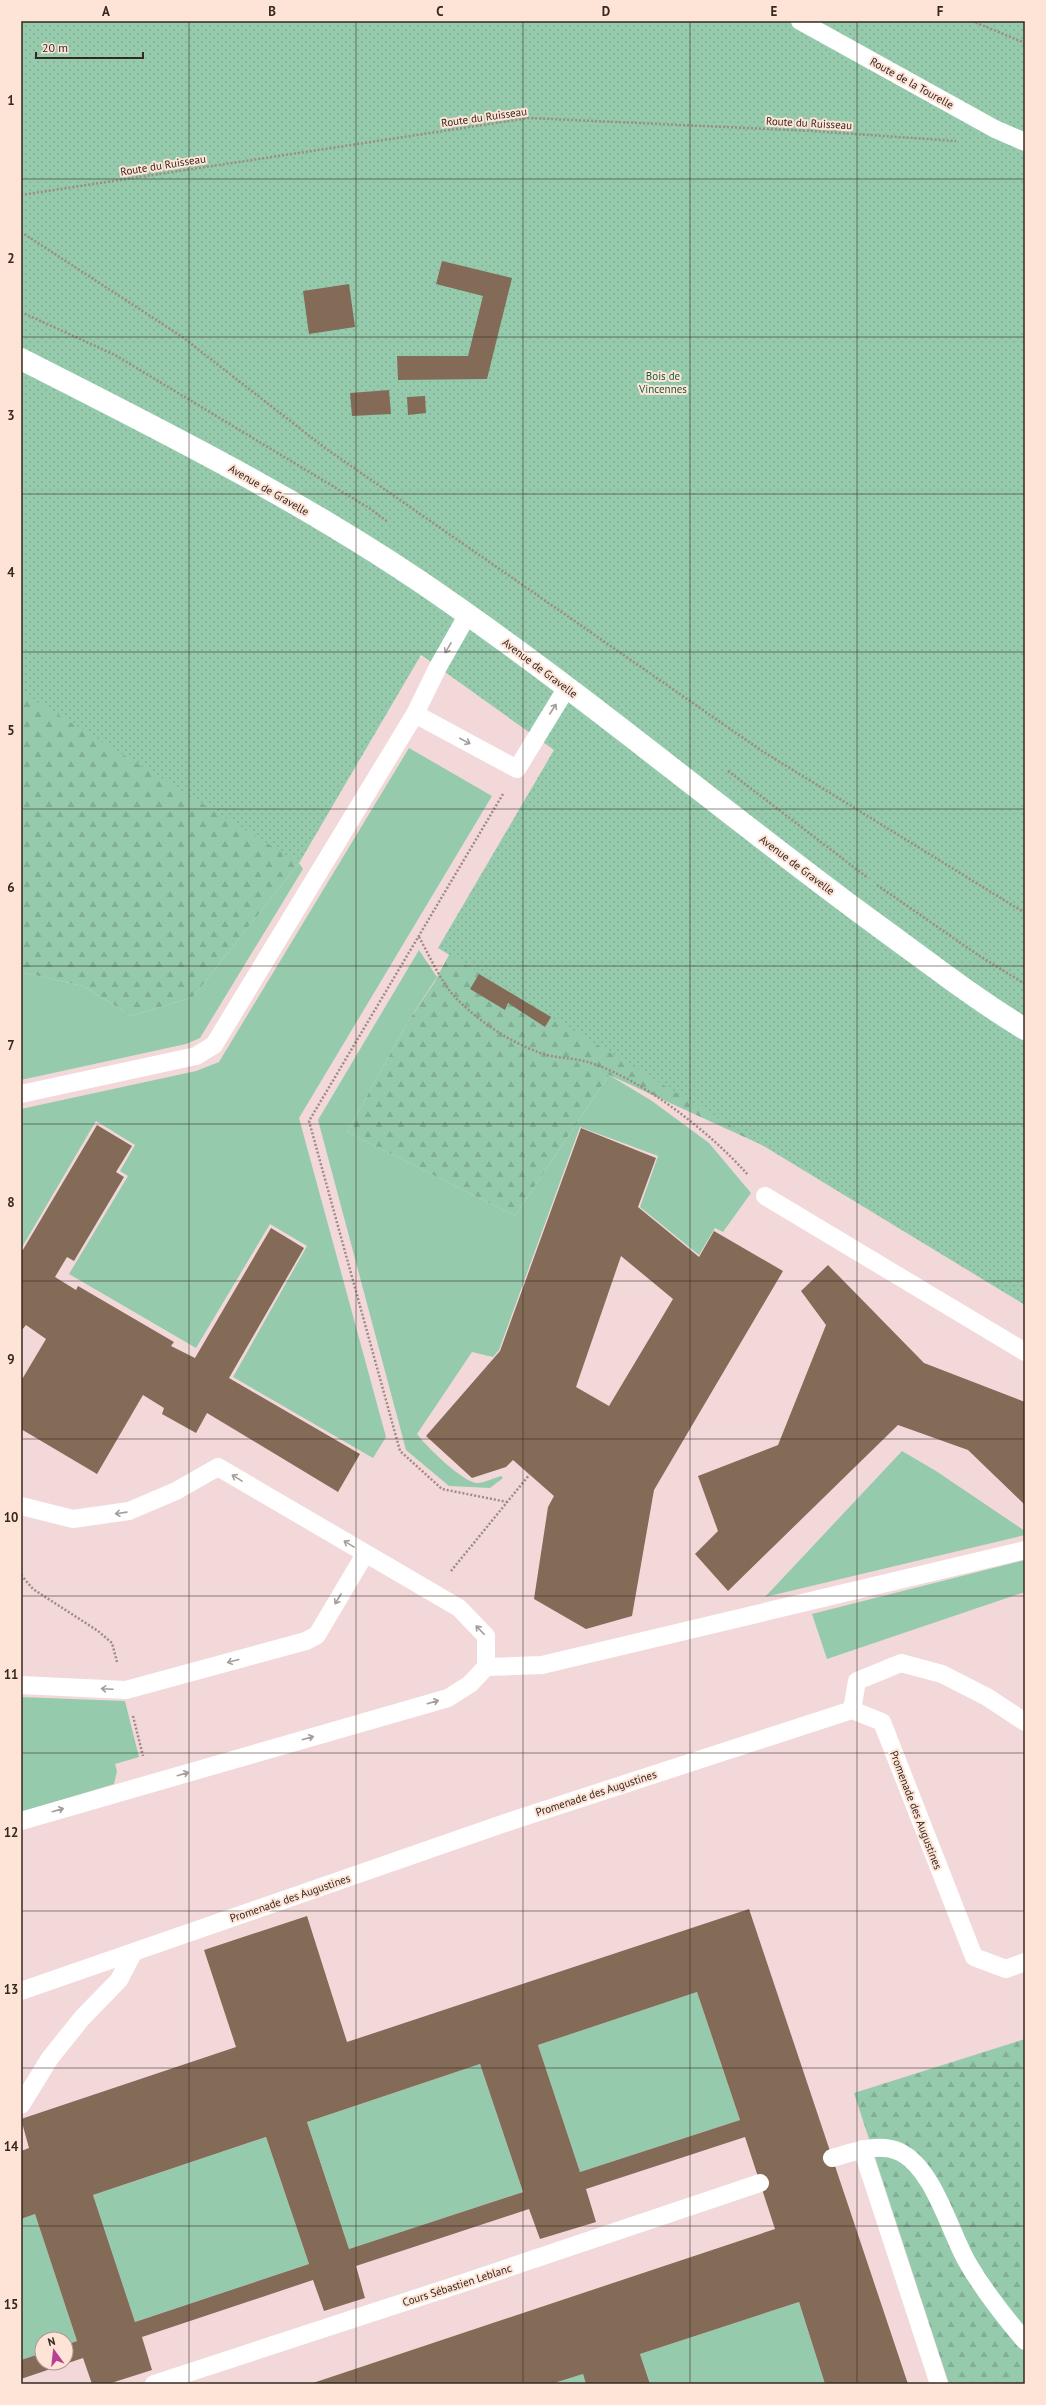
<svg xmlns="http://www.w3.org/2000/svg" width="1046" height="2405" viewBox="0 0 1046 2405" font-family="'PT Sans',sans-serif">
	<defs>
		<pattern id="forest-firs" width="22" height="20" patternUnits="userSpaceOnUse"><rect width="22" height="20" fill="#95cbac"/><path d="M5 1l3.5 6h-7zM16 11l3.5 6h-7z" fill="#81ae94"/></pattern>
		<pattern id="park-dots" width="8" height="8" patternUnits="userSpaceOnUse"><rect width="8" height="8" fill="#95cbac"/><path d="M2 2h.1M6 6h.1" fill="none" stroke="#81ae94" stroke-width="1.8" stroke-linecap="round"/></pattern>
	</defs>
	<rect width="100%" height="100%" fill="#fee4d6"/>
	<path fill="#f3d8da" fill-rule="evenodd" d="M421,656l135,93 469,553v1082h-1004v-1691l260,158zM42,2339h24v24h-24z"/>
	<g fill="#95cbac">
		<path d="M409,748l83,48 -193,322 87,319 -13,21 -140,-81 74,-131 -37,-22 -74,124 -127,-74 59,-98 -8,-5 15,-26 -39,-24 -75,128v-140l175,-38 23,-9z"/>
		<path d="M299,863l4,6 -103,169 -14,6 -165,36v-108l62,14 49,30 61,-19z"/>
		<path d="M419,950l18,27 -28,43 -62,112 168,84 94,-141 43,26 57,42 42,50 -28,39 -8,-4 -16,27 -59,-48 18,-51 -78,-29 -81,223 -6,7 -21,-5 -55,82c9,12 45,48 60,49 7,0 17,-5 24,-7l2,2 -13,10 -41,-2 -43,-36 -88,-330z"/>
		<path d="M902,1451l34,20 89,60v4l-260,62z"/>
		<path d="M1025,1560v32l-198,67 -15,-45z"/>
		<path d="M21,1697l104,4 14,56 -24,7 2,7 -3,13 -93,28z"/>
		<path d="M697,1992l43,128 -160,52 -42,-127z"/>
		<path d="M480,2064l43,128 -174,57 -42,-127z"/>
		<path d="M266,2137l43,127 -174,58 -42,-127z"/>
		<path d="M35,2214l42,127 -11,4v-6h-24v14l-21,7v-141z"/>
		<path d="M799,2302l26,82h-175l-10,-30z"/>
		<path d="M583,2374l3,10h-35z"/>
	</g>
	<g fill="url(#forest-firs)">
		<path d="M21,380l399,275 -121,208 -106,134 -61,19 -49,-30 -62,-14z"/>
		<path d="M451,951l348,211 -190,-87 -94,141 -168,-84 62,-112 25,-37z"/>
		<path d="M1025,2039v345h-76l-95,-291z"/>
	</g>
	<path fill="url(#park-dots)" d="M21,21h1004v1284l-587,-357 116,-198 -133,-95 -122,208 -278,-171z"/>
	<g fill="#846b58" fill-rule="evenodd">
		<path d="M442,261l70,17 -25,101 -89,1 -1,-24h71l15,-60 -47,-12z"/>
		<path d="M349,284l6,43 -46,7 -6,-43z"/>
		<path d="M389,390l2,24 -39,2 -2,-23z"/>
		<path d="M425,396l1,17 -18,2 -1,-18z"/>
		<path d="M479,974l72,43 -6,10 -37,-24 -3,7 -35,-21z"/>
		<path d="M97,1125l35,21 -16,26 8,5 -50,84 -7,-4 -12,20 21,13 2,-4 96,56 -3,4 24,12 76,-130 33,20 -75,130 131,76 -22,38 -131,-79 -11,20 -34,-19 2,-6 -21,-13 -46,79 -76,-45v-48l25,-42 -20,-14 -5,6v-78z"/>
		<path d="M581,1128l75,30 -18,49 61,50 15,-26 69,40 -129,219 -22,126 -46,13 -52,-30 14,-92 6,-11 -41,-36 -7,7 -34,11 -46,-42 74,-85zM621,1256l52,43 -64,107 -33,-19z"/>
		<path d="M828,1265l96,98 101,39v103l-57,-55 -70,-25 -170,166 -33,-37 23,-23 -20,-55 80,-31 48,-120 -25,-34z"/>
		<path d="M749,1909l159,475h-83l-26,-82 -159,52 10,30h-64l-3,-10 -32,10h-241l465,-155 -30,-92 -159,52 10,33 -56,17 -11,-30 -173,57 9,32 -41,13 -11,-31 -171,57 10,33 -44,14h-16l-9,-26 -62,21v-19l21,-7v10h24v-18l11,-4 -42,-127 -14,5v-68l8,-3 -8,-29 215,-72 -32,-97 103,-34 40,126zM697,1992l43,128 -160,52 -42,-127zM480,2064l43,128 -174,57 -42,-127zM266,2137l43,127 -174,58 -42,-127z"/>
	</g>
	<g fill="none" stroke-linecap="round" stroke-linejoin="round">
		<g stroke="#9f8b81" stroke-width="2.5" stroke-dasharray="2 2" stroke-linecap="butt">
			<path d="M972,21l53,22"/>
			<path d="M21,195l508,-77 283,13 144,10"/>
			<path d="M21,232l160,104 144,112 437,303 263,162"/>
			<path d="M21,312l94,43 254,153 19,14"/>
			<path d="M728,771l140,107"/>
			<path d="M503,794l-194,327 91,330 42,38 65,13"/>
			<path d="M877,885l101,70 47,29"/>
			<path d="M419,937c9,16 23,47 36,60 22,23 53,44 83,55 16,7 36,5 53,11 54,18 120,70 157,112"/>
			<path d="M451,1571l79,-97"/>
			<path d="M21,1575l12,14 65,42 14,12 5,19"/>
			<path d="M133,1716l10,40"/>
		</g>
		<g stroke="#fff" stroke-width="18">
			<path d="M800,21l195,108 30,13"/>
			<path d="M468,614l-30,53 -23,47 102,55 49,-80"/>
			<path d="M21,1094l175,-38 18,-11 201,-331"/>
			<path d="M765,1196l260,156"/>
			<path d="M21,1506l52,13 56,-8 47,-20 42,-24 241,141 27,28v31l-16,17 -22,14 -427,123"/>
			<path d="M486,1667l56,-2 483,-115"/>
			<path d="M21,1685l105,5 180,-49 11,-6 48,-81"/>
			<path d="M852,1710l5,-29 44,-18 41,11 45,23 38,25"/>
			<path d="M21,1991l490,-170 341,-111 30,12 92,235 32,12 19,-7"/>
			<path d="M21,2105l29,-47 32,-40 37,-38 14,-27"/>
			<path d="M862,2149l77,235"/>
			<path d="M832,2158c22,-6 46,-16 68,-6 33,16 49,77 66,108 17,30 36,54 59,81"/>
			<path d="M154,2384l309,-101 297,-100"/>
		</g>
		<path stroke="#fff" stroke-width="22" d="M21,359c148,75 298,150 433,246 146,102 283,218 427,323 47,34 94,71 144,101"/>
	</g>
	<defs><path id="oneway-shaft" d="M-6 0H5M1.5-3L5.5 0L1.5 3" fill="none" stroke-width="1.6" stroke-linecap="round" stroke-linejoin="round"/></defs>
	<g stroke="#a49e9b">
		<use href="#oneway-shaft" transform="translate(448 648) rotate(120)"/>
		<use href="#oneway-shaft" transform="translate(553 709) rotate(-57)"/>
		<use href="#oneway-shaft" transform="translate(465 741) rotate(28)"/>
		<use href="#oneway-shaft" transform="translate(237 1478) rotate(-149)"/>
		<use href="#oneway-shaft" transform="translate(121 1513) rotate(172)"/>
		<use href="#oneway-shaft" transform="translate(349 1544) rotate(-149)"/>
		<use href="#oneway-shaft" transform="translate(338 1599) rotate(121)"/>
		<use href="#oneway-shaft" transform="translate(480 1630) rotate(-134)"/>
		<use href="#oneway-shaft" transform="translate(233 1661) rotate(165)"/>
		<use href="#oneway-shaft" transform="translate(107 1689) rotate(-177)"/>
		<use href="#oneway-shaft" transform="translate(433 1702) rotate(-16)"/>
		<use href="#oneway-shaft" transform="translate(308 1738) rotate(-16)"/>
		<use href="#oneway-shaft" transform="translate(183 1774) rotate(-16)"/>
		<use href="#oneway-shaft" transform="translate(58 1810) rotate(-16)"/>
	</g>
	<path fill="none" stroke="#342821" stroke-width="1" stroke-opacity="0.55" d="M189,21v2363M356,21v2363M523,21v2363M690,21v2363M857,21v2363M21,179h1004M21,337h1004M21,494h1004M21,652h1004M21,809h1004M21,966h1004M21,1124h1004M21,1281h1004M21,1439h1004M21,1596h1004M21,1753h1004M21,1911h1004M21,2068h1004M21,2226h1004"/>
	<g text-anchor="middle" stroke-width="4" stroke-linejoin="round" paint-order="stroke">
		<g font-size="11" fill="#342821" stroke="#fee4d6">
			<text transform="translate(912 83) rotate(29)" y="4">Route de la Tourelle</text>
			<text transform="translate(484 117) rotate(-8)" y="4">Route du Ruisseau</text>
			<text transform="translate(809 123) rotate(3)" y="4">Route du Ruisseau</text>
			<text transform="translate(163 165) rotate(-9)" y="4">Route du Ruisseau</text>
			<text transform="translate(269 490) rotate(30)" y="4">Avenue de Gravelle</text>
			<text transform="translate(540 668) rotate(37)" y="4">Avenue de Gravelle</text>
			<text transform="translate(797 865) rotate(37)" y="4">Avenue de Gravelle</text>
			<text transform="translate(596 1793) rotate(-18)" y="4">Promenade des Augustines</text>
			<text transform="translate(916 1810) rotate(69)" y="4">Promenade des Augustines</text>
			<text transform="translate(290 1898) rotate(-19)" y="4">Promenade des Augustines</text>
			<text transform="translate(457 2285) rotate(-18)" y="4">Cours Sébastien Leblanc</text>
		</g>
		<g font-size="11" fill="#155f3e" stroke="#fee4d6">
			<text x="663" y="380">Bois de<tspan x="663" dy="13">Vincennes</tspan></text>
		</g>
	</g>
	<rect width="1046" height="2405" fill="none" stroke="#fee4d6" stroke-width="44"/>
	<g transform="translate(54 2351) rotate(345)"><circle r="19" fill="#fee4d6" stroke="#ad998e"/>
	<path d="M0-3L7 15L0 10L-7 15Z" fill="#b94093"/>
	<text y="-6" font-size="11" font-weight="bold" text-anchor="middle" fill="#342821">N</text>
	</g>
	<path d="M36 52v6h107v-6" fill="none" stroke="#342821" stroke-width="2"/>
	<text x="42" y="52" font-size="12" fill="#342821" stroke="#fee4d6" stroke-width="3" paint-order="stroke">20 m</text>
	<rect x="22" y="22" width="1002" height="2361" fill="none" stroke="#342821" stroke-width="1.5"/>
	<g font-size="13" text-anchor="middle" font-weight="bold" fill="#342821">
		<text x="106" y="16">A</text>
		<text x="272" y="16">B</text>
		<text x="440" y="16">C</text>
		<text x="606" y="16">D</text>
		<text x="774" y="16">E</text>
		<text x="940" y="16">F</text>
		<text x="11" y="105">1</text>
		<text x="11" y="263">2</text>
		<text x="11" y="420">3</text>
		<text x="11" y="577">4</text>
		<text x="11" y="735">5</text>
		<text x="11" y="892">6</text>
		<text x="11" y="1050">7</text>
		<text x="11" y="1207">8</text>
		<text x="11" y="1364">9</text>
		<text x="11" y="1522">10</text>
		<text x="11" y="1679">11</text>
		<text x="11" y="1837">12</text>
		<text x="11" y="1994">13</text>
		<text x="11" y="2151">14</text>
		<text x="11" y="2309">15</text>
	</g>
</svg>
